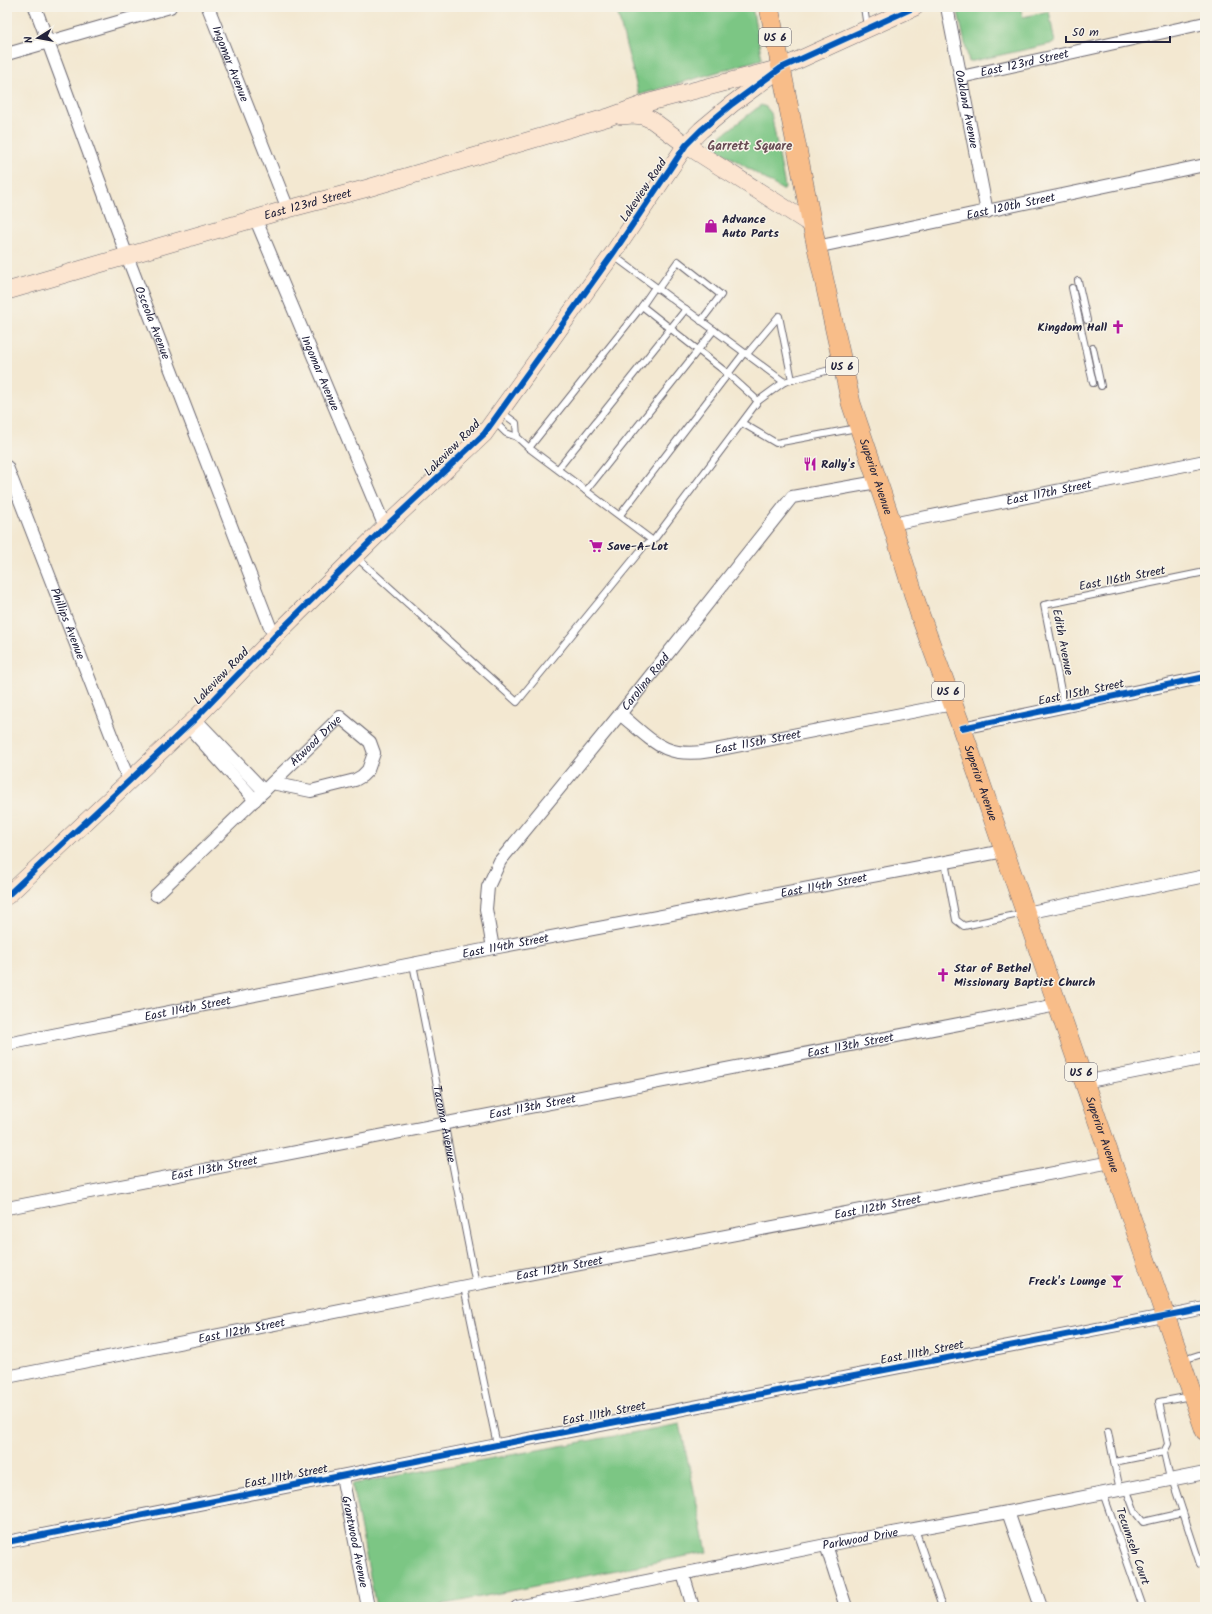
<svg xmlns="http://www.w3.org/2000/svg" width="1212" height="1614" viewBox="0 0 1212 1614" font-family="Kalam,sans-serif">
	<rect width="100%" height="100%" fill="#f7f3e8"/>
	<filter id="ink" filterUnits="userSpaceOnUse"><feTurbulence type="fractalNoise" baseFrequency=".025" numOctaves="2"/><feDisplacementMap in="SourceGraphic" scale="8" xChannelSelector="R" yChannelSelector="G"/><feConvolveMatrix kernelMatrix="1 2 1 2 8 2 1 2 1" color-interpolation-filters="sRGB"/></filter>
	<filter id="wash" filterUnits="userSpaceOnUse"><feTurbulence type="fractalNoise" baseFrequency=".012" numOctaves="4" result="noise"/><feDisplacementMap in="SourceGraphic" scale="16" xChannelSelector="R" yChannelSelector="G"/><feGaussianBlur stdDeviation="0.9" result="paint"/><feColorMatrix in="noise" values="0 0 0 0 0 0 0 0 0 0 0 0 0 0 0 0 0 1.4 0 .05"/><feComposite in="paint" operator="in"/></filter>
	<g filter="url(#wash)">
		<rect width="100%" height="100%" fill="#f3e8d1"/>
		<g fill="#7cc684" stroke="#4f7460">
			<path d="M616,7h136l10,52 -123,36z"/>
			<path d="M957,7h63l3,10 26,-6 6,32 -86,19z"/>
			<path d="M761,105l5,2 5,6 14,74 -1,2h-3l-70,-44 1,-2z"/>
			<path d="M680,1424l27,128 -277,55h-54l-24,-123z"/>
		</g>
	</g>
	<g filter="url(#ink)">
		<g fill="none" stroke-linecap="round" stroke-linejoin="round">
			<g stroke="#6b6770" stroke-width="8">
				<g id="lane">
					<path d="M864,7l3,20"/>
					<path d="M614,256l170,126"/>
					<path d="M1078,281l9,39"/>
					<path d="M655,287l-13,19 85,67 31,28"/>
					<path d="M1072,288l21,95"/>
					<path d="M658,289l20,-28 43,34 -20,26"/>
					<path d="M1093,348l8,38"/>
					<path d="M747,354l32,-38 13,64"/>
					<path d="M501,412l15,11 1,14"/>
					<path d="M494,421l12,12 11,4 12,11 124,93"/>
					<path d="M742,423l34,20 81,-15"/>
					<path d="M529,448l113,-142"/>
					<path d="M558,469l128,-160"/>
					<path d="M586,491l128,-161"/>
					<path d="M620,515l124,-162"/>
					<path d="M356,557l161,145 128,-157 8,-4 105,-140 26,-19 57,-15"/>
					<path d="M1064,706l-20,-101 161,-33"/>
					<path d="M945,862l11,58 8,6 60,-13"/>
					<path id="s1" d="M413,964l63,320"/>
					<path d="M464,1287l33,158"/>
					<path d="M1183,1360l22,-7"/>
					<path d="M1108,1432l6,30"/>
					<path d="M1164,1452l6,27"/>
					<path d="M1172,1479l28,85 5,1"/>
					<path d="M1126,1488l9,24 8,10 40,-9"/>
					<path d="M1120,1490l-6,-28 50,-10 4,-8 -9,-42 32,-6"/>
					<path d="M1103,1493l40,114"/>
					<path d="M915,1529l27,78"/>
				</g>
			</g>
			<g stroke="#6b6770" stroke-width="14">
				<g id="street">
					<path id="s2" d="M35,7l92,249 147,381"/>
					<path id="s3" d="M208,7l80,202"/>
					<path id="s4" d="M947,7l40,205"/>
					<path d="M7,54l163,-47"/>
					<path id="s5" d="M961,77l244,-54"/>
					<path id="s6" d="M256,220l129,307"/>
					<path id="s7" d="M816,247l389,-82"/>
					<path id="s8" d="M7,467l122,314"/>
					<path id="s9" d="M892,524l313,-63"/>
					<path id="s10" d="M620,714c33,27 44,45 90,37l243,-47"/>
					<path d="M195,719l69,72"/>
					<path d="M187,725l68,75"/>
					<path d="M962,728l243,-51"/>
					<path id="s11" d="M156,895l108,-104 8,-8 68,-66 30,25 4,11 -6,17 -6,6 -7,4 -44,11 -39,-8"/>
					<path d="M1026,913l179,-37"/>
					<path id="s12" d="M493,948l-7,-39 2,-22 12,-26 120,-147 172,-217 85,-15"/>
					<path id="s13" d="M7,1044l486,-96 511,-97"/>
					<path d="M1084,1082l121,-24"/>
					<path id="s14" d="M7,1208l1050,-203"/>
					<path id="s15" d="M7,1377l469,-93 635,-122"/>
					<path id="s16" d="M342,1476l26,131"/>
					<path d="M1008,1512l33,95"/>
					<path d="M7,1542l490,-97 708,-137"/>
					<path d="M826,1545l20,62"/>
					<path d="M683,1574l10,33"/>
					<path id="s17" d="M517,1607l309,-62 182,-33 197,-39"/>
				</g>
			</g>
			<g stroke="#6b6770" stroke-width="18">
				<g id="secondary">
					<path d="M621,116l12,-1 10,1 9,4 34,25 126,80"/>
					<path id="s18" d="M7,291l281,-82 80,-21 241,-71 41,-15 123,-32"/>
					<path d="M7,896l188,-177 79,-82 111,-110 99,-93 128,-179 74,-110 15,-15 31,-26 49,-36 134,-61"/>
				</g>
			</g>
			<g stroke="#6b6770" stroke-width="20">
				<g id="primary">
					<path id="s19" d="M769,7l43,218 39,178 41,121 28,91 41,111 244,705"/>
				</g>
			</g>
			<use href="#lane" stroke="#fff" stroke-width="6"/>
			<use href="#street" stroke="#fff" stroke-width="12"/>
			<use href="#secondary" stroke="#fce5d0" stroke-width="17"/>
			<use href="#primary" stroke="#f8bd89" stroke-width="19"/>
			<g stroke="#f7f3e8" stroke-width="8">
				<g id="cycleway">
					<path d="M962,728l243,-51"/>
					<path d="M7,896l188,-177 79,-82 111,-110 99,-93 128,-179 74,-110 15,-15 31,-26 49,-36 134,-61"/>
					<path d="M7,1542l490,-97 708,-137"/>
				</g>
			</g>
			<use href="#cycleway" stroke="#0057b8" stroke-width="6"/>
		</g>
	</g>
	<defs>
		<g id="shop-bare" transform="scale(1.08)"><path d="M-5-2.5h2.3a2.7 3.5 0 0 1 5.4 0H5L5.5 6h-11ZM-1.5-2.5h3a1.5 2.3 0 0 0-3 0Z" fill="#b5179e" stroke="#f7f3e8" stroke-width="2.5" paint-order="stroke"/></g>
		<g id="church-bare" transform="scale(1.08)"><path d="M-1.2-6h2.4v3.5h3.3v2.4h-3.3V6h-2.4V-.1h-3.3v-2.4h3.3Z" fill="#b5179e" stroke="#f7f3e8" stroke-width="2.5" paint-order="stroke"/></g>
		<g id="restaurant-bare" transform="scale(1.08)"><path d="M-5-6h1v4h1v-4h1v4h1v-4h1v5L-1.5 .5V6h-2V.5L-5-1ZM5-6V6H3V1.5H1.5Q1.5-4 5-6Z" fill="#b5179e" stroke="#f7f3e8" stroke-width="2.5" paint-order="stroke"/></g>
		<g id="supermarket-bare" transform="scale(1.08)"><path d="M-6-5.5h2.5l.6 2H6L4.5 2H-2.5L-4.4-4H-6ZM-1.5 3.2a1.3 1.3 0 1 0 .1 0ZM3 3.2a1.3 1.3 0 1 0 .1 0Z" fill="#b5179e" stroke="#f7f3e8" stroke-width="2.5" paint-order="stroke"/></g>
		<g id="bar-bare" transform="scale(1.08)"><path d="M-6-5H6L.8 .8V4.5H3.5V6h-7V4.5H-.8V.8Z" fill="#b5179e" stroke="#f7f3e8" stroke-width="2.5" paint-order="stroke"/></g>
	</defs>
	<g fill-rule="evenodd">
		<use href="#shop-bare" x="711" y="226"/>
		<use href="#church-bare" x="1118" y="327"/>
		<use href="#restaurant-bare" x="810" y="464"/>
		<use href="#supermarket-bare" x="596" y="546"/>
		<use href="#church-bare" x="943" y="975"/>
		<use href="#bar-bare" x="1117" y="1281"/>
	</g>
	<g text-anchor="middle" stroke-width="3" stroke-linejoin="round" paint-order="stroke">
		<g fill="#f7f3e8" stroke="#62616f" stroke-width="1">
			<rect x="759" y="28" width="32" height="18" rx="3"/>
			<rect x="826" y="357" width="32" height="18" rx="3"/>
			<rect x="932" y="682" width="32" height="18" rx="3"/>
			<rect x="1065" y="1063" width="32" height="18" rx="3"/>
		</g>
		<g font-size="11" font-weight="bold" fill="#22223b">
			<text x="775" y="41">US 6</text>
			<text x="842" y="370">US 6</text>
			<text x="948" y="695">US 6</text>
			<text x="1081" y="1076">US 6</text>
		</g>
		<g font-size="12" fill="#22223b" stroke="#f7f3e8">
			<text dy="4" stroke="none"><textPath href="#s3" startOffset="61">Ingomar Avenue</textPath></text>
			<text dy="4" stroke="none"><textPath href="#s5" startOffset="65">East 123rd Street</textPath></text>
			<text dy="4" stroke="none"><textPath href="#s4" startOffset="104">Oakland Avenue</textPath></text>
			<text transform="translate(643 190) rotate(-56)" y="4">Lakeview Road</text>
			<text dy="4" stroke="none"><textPath href="#s18" startOffset="313">East 123rd Street</textPath></text>
			<text dy="4" stroke="none"><textPath href="#s7" startOffset="199">East 120th Street</textPath></text>
			<text dy="4" stroke="none"><textPath href="#s2" startOffset="337">Osceola Avenue</textPath></text>
			<text dy="4" stroke="none"><textPath href="#s6" startOffset="166">Ingomar Avenue</textPath></text>
			<text transform="translate(452 448) rotate(-45)" y="4">Lakeview Road</text>
			<text dy="4" stroke="none"><textPath href="#s19" startOffset="482">Superior Avenue</textPath></text>
			<text dy="4" stroke="none"><textPath href="#s9" startOffset="160">East 117th Street</textPath></text>
			<text transform="translate(1122 578) rotate(-11)" y="4">East 116th Street</text>
			<text dy="4" stroke="none"><textPath href="#s8" startOffset="168">Phillips Avenue</textPath></text>
			<text transform="translate(1063 642) rotate(79)" y="4">Edith Avenue</text>
			<text transform="translate(221 676) rotate(-46)" y="4">Lakeview Road</text>
			<text dy="4" stroke="none"><textPath href="#s12" startOffset="321">Carolina Road</textPath></text>
			<text transform="translate(1081 692) rotate(-12)" y="4">East 115th Street</text>
			<text dy="4" stroke="none"><textPath href="#s10" startOffset="151">East 115th Street</textPath></text>
			<text dy="4" stroke="none"><textPath href="#s11" startOffset="222">Atwood Drive</textPath></text>
			<text dy="4" stroke="none"><textPath href="#s19" startOffset="806">Superior Avenue</textPath></text>
			<text dy="4" stroke="none"><textPath href="#s13" startOffset="832">East 114th Street</textPath></text>
			<text dy="4" stroke="none"><textPath href="#s13" startOffset="508">East 114th Street</textPath></text>
			<text dy="4" stroke="none"><textPath href="#s13" startOffset="184">East 114th Street</textPath></text>
			<text dy="4" stroke="none"><textPath href="#s14" startOffset="859">East 113th Street</textPath></text>
			<text dy="4" stroke="none"><textPath href="#s14" startOffset="535">East 113th Street</textPath></text>
			<text dy="4" stroke="none"><textPath href="#s1" startOffset="163">Tacoma Avenue</textPath></text>
			<text dy="4" stroke="none"><textPath href="#s19" startOffset="1178">Superior Avenue</textPath></text>
			<text dy="4" stroke="none"><textPath href="#s14" startOffset="211">East 113th Street</textPath></text>
			<text dy="4" stroke="none"><textPath href="#s15" startOffset="887">East 112th Street</textPath></text>
			<text dy="4" stroke="none"><textPath href="#s15" startOffset="563">East 112th Street</textPath></text>
			<text dy="4" stroke="none"><textPath href="#s15" startOffset="239">East 112th Street</textPath></text>
			<text transform="translate(922 1352) rotate(-11)" y="4">East 111th Street</text>
			<text transform="translate(604 1413) rotate(-11)" y="4">East 111th Street</text>
			<text transform="translate(286 1476) rotate(-11)" y="4">East 111th Street</text>
			<text dy="4" stroke="none"><textPath href="#s17" startOffset="350">Parkwood Drive</textPath></text>
			<text dy="4" stroke="none"><textPath href="#s16" startOffset="67">Grantwood Avenue</textPath></text>
			<text transform="translate(1133 1546) rotate(71)" y="4">Tecumseh Court</text>
		</g>
		<g font-size="12" font-weight="bold" fill="#22223b" stroke="#f7f3e8" text-anchor="start">
			<text x="722" y="223">Advance<tspan x="722" dy="14">Auto Parts</tspan></text>
			<text x="1107" y="331" text-anchor="end">Kingdom Hall</text>
			<text x="821" y="468">Rally's</text>
			<text x="607" y="550">Save-A-Lot</text>
			<text x="954" y="972">Star of Bethel<tspan x="954" dy="14">Missionary Baptist Church</tspan></text>
			<text x="1106" y="1285" text-anchor="end">Freck's Lounge</text>
		</g>
		<g font-size="13" font-weight="bold" fill="#684d54" stroke="#f7f3e8">
			<text x="750" y="150">Garrett Square</text>
		</g>
	</g>
	<rect width="1212" height="1614" fill="none" stroke="#f7f3e8" stroke-width="24"/>
	<g transform="translate(38 38) rotate(259)" stroke="#f7f3e8" stroke-width="3" paint-order="stroke">
	<path d="M0-3L7 15L0 10L-7 15Z" fill="#22223b"/>
	<text y="-6" font-size="11" font-weight="bold" text-anchor="middle" fill="#22223b">N</text>
	</g>
	<path d="M1066 36v6h104v-6" fill="none" stroke="#22223b" stroke-width="2"/>
	<text x="1072" y="36" font-size="12" fill="#22223b" stroke="#f7f3e8" stroke-width="3" paint-order="stroke">50 m</text>
</svg>
